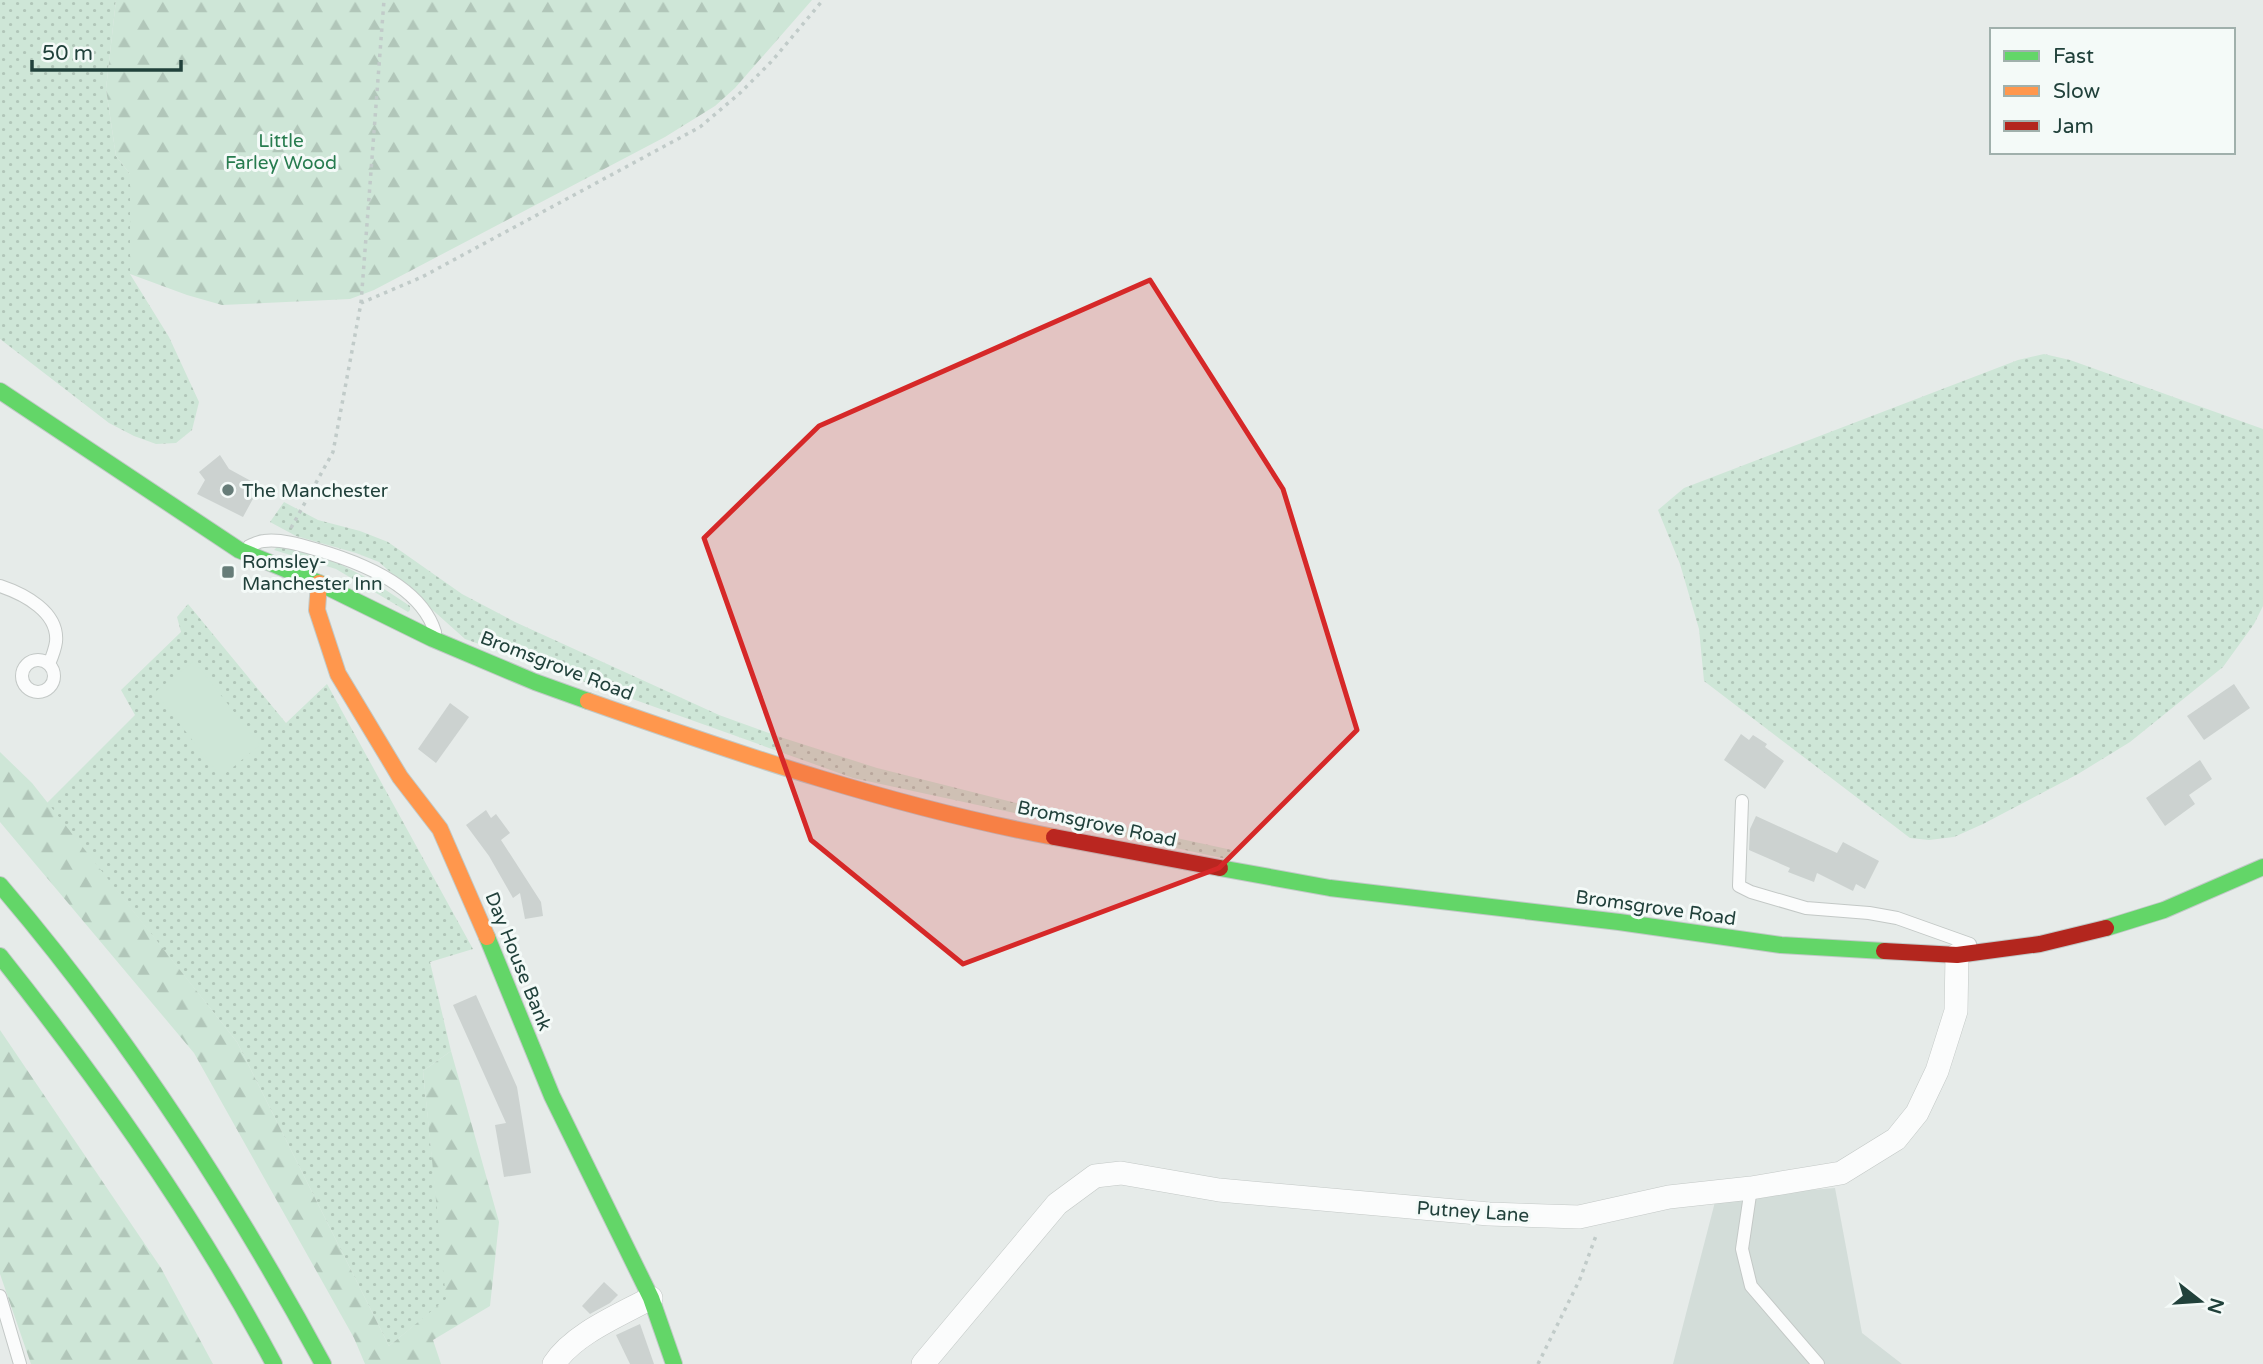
<svg xmlns="http://www.w3.org/2000/svg" width="2263" height="1364" viewBox="0 0 2263 1364" font-family="'Varela Round',sans-serif">
	<defs>
		<pattern id="grass-dots" width="8" height="8" patternUnits="userSpaceOnUse" patternTransform="scale(1.75)"><rect width="8" height="8" fill="#cee6d7"/><path d="M2 2h.1M6 6h.1" fill="none" stroke="#b1c6b9" stroke-width="1.8" stroke-linecap="round"/></pattern>
		<pattern id="forest-firs" width="22" height="20" patternUnits="userSpaceOnUse" patternTransform="scale(1.75)"><rect width="22" height="20" fill="#cee6d7"/><path d="M5 1l3.5 6h-7zM16 11l3.5 6h-7z" fill="#b1c6b9"/></pattern>
	</defs>
	<rect width="100%" height="100%" fill="#e6ebe9"/>
	<path fill="#d3ddd9" d="M1835,1188l27,145 40,31h-229l43,-166z"/>
	<g fill="url(#grass-dots)">
		<path d="M0,0h116l-10,89 10,67 14,18v100l39,63 30,65 -7,28 -16,13 -20,1 -22,-8 -25,-13 -109,-84z"/>
		<path d="M2044,354l26,6 193,69v177l-9,18 -31,43 -93,75 -52,32 -95,50 -29,13 -25,3 -19,-2 -206,-157 -5,-52 -19,-65 -22,-54 26,-22 334,-128z"/>
		<path d="M284,502l34,18 42,11 28,11 74,52 53,28 204,93 58,21 100,32 151,38 204,44 -1,10 -378,-82 -388,-139 -86,-77 -23,-9 -60,-17 -26,-14z"/>
		<path d="M279,545l55,16 35,18 41,27v4l-2,2 -72,-43 -62,-19z"/>
		<path d="M188,604l98,119 41,-39 146,265 -43,13 21,89 -28,20 24,228 -58,47 -152,-304 -190,-239 88,-88 -14,-25 60,-58 -4,-15z"/>
	</g>
	<g fill="url(#forest-firs)">
		<path d="M116,0h696l-77,88 -20,18 -50,31 -291,153 -24,9 -128,6 -35,-10 -57,-21v-100l-14,-18 -10,-67z"/>
		<path d="M0,752l32,31 205,259 152,304 57,-47 -23,-228 28,-20 48,171 -9,84 -57,34 8,24h-76l-11,-26 -160,-285 -194,-231z"/>
		<path d="M0,1030l161,238 52,96h-182l-31,-90z"/>
	</g>
	<path fill="#cee6d7" d="M194,661l66,84 -39,32 -66,-85z"/>
	<g fill="#ccd2d0">
		<path d="M220,455l9,14 31,17 -17,31 -46,-23 8,-14 -6,-8z"/>
		<path d="M2234,684l16,24 -46,32 -17,-24z"/>
		<path d="M450,703l19,14 -33,46 -18,-14z"/>
		<path d="M1741,734l8,6 4,-5 14,9 -2,3 19,14 -19,28 -41,-29z"/>
		<path d="M2200,760l12,19 -23,16 6,9 -30,22 -19,-28z"/>
		<path d="M486,810l5,8 5,-4 14,19 -9,7 40,62 2,14 -18,3 -5,-26 -7,5 -24,-42 -23,-31z"/>
		<path d="M1756,816l81,37 6,-11 36,19 -14,28 -9,-5 -3,7 -36,-18 -3,9 -26,-10 2,-4 -41,-18 1,-21z"/>
		<path d="M476,995l41,92 14,86 -27,4 -9,-52 11,-2 -53,-118z"/>
		<path d="M604,1282l14,13 -8,8 -20,11 -8,-8z"/>
		<path d="M640,1324l14,40h-24l-14,-29z"/>
	</g>
	<g fill="none" stroke-linecap="round" stroke-linejoin="round">
		<g stroke="#c3c8c6" stroke-width="14">
			<g id="lane">
				<path d="M249,546c4,-1 10,-5 15,-5 18,-2 37,4 54,9 41,12 103,36 117,82"/>
				<path d="M0,586c24,8 59,26 56,56 -1,7 -4,15 -7,22"/>
				<circle cx="38" cy="676" r="16"/>
				<path d="M1742,801l-3,85 12,6 55,16 63,5 28,5 73,26"/>
				<path d="M1751,1188l-9,61 9,37 67,78"/>
				<path d="M0,1296l20,68"/>
			</g>
		</g>
		<g stroke="#c3c8c6" stroke-width="24">
			<g id="street">
				<path d="M554,1364c19,-30 66,-49 97,-66"/>
				<path d="M923,1364l134,-160 38,-28 26,-3 98,17 270,24 90,3 90,-20 82,-9 90,-15 55,-34 21,-26 20,-42 19,-60 1,-56"/>
			</g>
		</g>
		<g stroke="#c1c9c7" stroke-width="18">
			<g id="fast">
				<path d="M0,391l239,159 80,33 114,56 102,43 53,19"/>
				<path d="M1220,868l110,20 289,34 162,23 103,6"/>
				<path d="M0,885c126,147 231,309 323,479"/>
				<path d="M2106,928l58,-18 99,-43"/>
				<path d="M487,937l65,159 99,202 23,66"/>
				<path d="M0,956c102,128 197,263 274,408"/>
			</g>
		</g>
		<g stroke="#c1c9c7" stroke-width="18">
			<g id="slow">
				<path d="M319,583l-2,27 21,64 62,103 40,52 47,108"/>
				<path d="M588,701c153,54 307,106 466,136"/>
			</g>
		</g>
		<g stroke="#c1c9c7" stroke-width="18">
			<g id="jam">
				<path d="M1054,837l166,31"/>
				<path d="M1884,951l73,4 83,-11 66,-16"/>
			</g>
		</g>
		<g stroke="#c1cbc9" stroke-width="3.5" stroke-dasharray="3.5 5" stroke-linecap="butt">
			<path d="M361,303l23,-303"/>
			<path d="M291,528l42,-76 28,-149 61,-26 278,-150 40,-34 32,-32 51,-61"/>
			<path d="M1538,1364l42,-85 17,-46"/>
		</g>
		<use href="#lane" stroke="#fbfcfc" stroke-width="12"/>
		<use href="#street" stroke="#fbfcfc" stroke-width="23"/>
		<use href="#fast" stroke="#63d668" stroke-width="16"/>
		<use href="#slow" stroke="#ff974d" stroke-width="16"/>
		<use href="#jam" stroke="#b3261e" stroke-width="16"/>
	</g>
	<path fill="#d62828" fill-opacity="0.2" stroke="#d62828" stroke-width="5" stroke-linejoin="round" d="M1150,280l133,209 74,241 -138,138 -256,96 -152,-124 -107,-302 115,-112z"/>
	<g fill="#667c78" stroke="#f4faf8" stroke-width="2.5">
		<circle cx="228" cy="490" r="7"/>
		<rect x="221" y="565" width="14" height="14" rx="3.5"/>
	</g>
	<g text-anchor="middle" stroke-width="6" stroke-linejoin="round" paint-order="stroke">
		<g font-size="19" fill="#277c4f" stroke="#f4faf8">
			<text x="281" y="147">Little<tspan x="281" dy="22">Farley Wood</tspan></text>
		</g>
		<g font-size="19" fill="#21413b" stroke="#f4faf8" text-anchor="start">
			<text x="242" y="497">The Manchester</text>
			<text x="242" y="568">Romsley-<tspan x="242" dy="22">Manchester Inn</tspan></text>
		</g>
		<g font-size="19" fill="#21413b" stroke="#f4faf8">
			<text transform="translate(557 665) rotate(21)" y="7">Bromsgrove Road</text>
			<text transform="translate(1097 823) rotate(12)" y="7">Bromsgrove Road</text>
			<text transform="translate(1656 907) rotate(8)" y="7">Bromsgrove Road</text>
			<text transform="translate(519 961) rotate(68)" y="7">Day House Bank</text>
			<text transform="translate(1473 1211) rotate(4)" y="7">Putney Lane</text>
		</g>
	</g>
	<rect x="1990" y="28" width="245" height="126" fill="#f4faf8" stroke="#a0b0ac" stroke-width="2"/>
	<rect x="2004" y="51" width="35" height="10" fill="#63d668" stroke="#a0b0ac" stroke-width="2"/>
	<text x="2053" y="63" font-size="21" fill="#21413b">Fast</text>
	<rect x="2004" y="86" width="35" height="10" fill="#ff974d" stroke="#a0b0ac" stroke-width="2"/>
	<text x="2053" y="98" font-size="21" fill="#21413b">Slow</text>
	<rect x="2004" y="121" width="35" height="10" fill="#b3261e" stroke="#a0b0ac" stroke-width="2"/>
	<text x="2053" y="133" font-size="21" fill="#21413b">Jam</text>
	<g transform="translate(2200 1301) rotate(107)" stroke="#f4faf8" stroke-width="5" paint-order="stroke">
	<path d="M0-5L12 26L0 18L-12 26Z" fill="#21413b"/>
	<text y="-10" font-size="19" font-weight="bold" text-anchor="middle" fill="#21413b">N</text>
	</g>
	<path d="M32 60v10h149v-10" fill="none" stroke="#21413b" stroke-width="3.5"/>
	<text x="42" y="60" font-size="21" fill="#21413b" stroke="#f4faf8" stroke-width="5" paint-order="stroke">50 m</text>
</svg>
